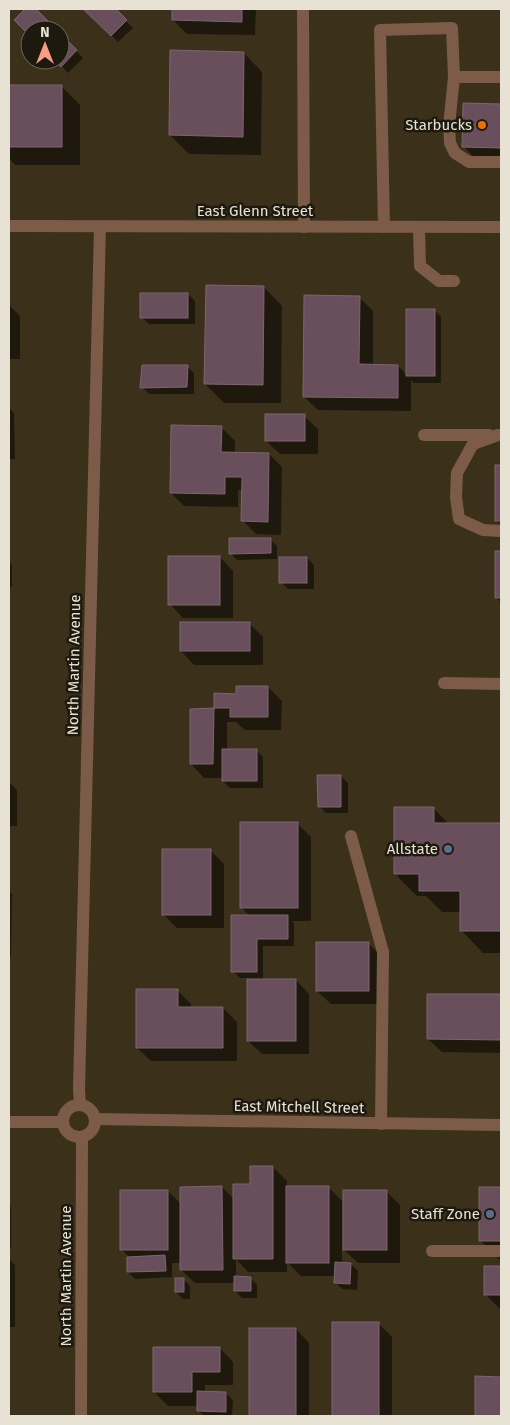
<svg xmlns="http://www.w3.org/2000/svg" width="510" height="1425" viewBox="0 0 510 1425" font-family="'Fira Sans',sans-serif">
	<rect width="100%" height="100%" fill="#3b301a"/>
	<g fill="#0007">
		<path d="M85,9h29l19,19 -15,14z"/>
		<path d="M174,9h82l-1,26 -68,-1 -14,-14z"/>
		<path d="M60,34l23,24 -15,15 -12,-13h4z"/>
		<path d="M244,53l18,19 -1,83 -72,-1 -19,-19z"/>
		<path d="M9,86h52l19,19v60h-65l-6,-7z"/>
		<path d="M464,105h37v61l-19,-1 -19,-19z"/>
		<path d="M264,287l18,19 -1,97h-57l-19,-19z"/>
		<path d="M188,294l7,7v23h-46l-7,-7z"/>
		<path d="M360,298l13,13v55h25l9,9 27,-65 7,7v66h-27l-3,-3v31l-93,-1 -14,-13z"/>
		<path d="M9,305l11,11v43h-11z"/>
		<path d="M187,366l7,7v21h-45l-7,-7z"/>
		<path d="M9,408l5,5 1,46h-6z"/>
		<path d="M304,416l14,13v25h-38l-14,-13z"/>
		<path d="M221,427l14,14v12l34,1 13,13 -1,68 -25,-1 -13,-13v-31h-5v17l-54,-1 -13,-13z"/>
		<path d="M497,467h4v58l-5,-5z"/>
		<path d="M270,539l7,7v13l-40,1 -7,-7z"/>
		<path d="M497,552h4v51l-5,-6z"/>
		<path d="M220,557l13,14v47h-50l-13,-14z"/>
		<path d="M307,558l7,7v24h-26l-7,-7z"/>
		<path d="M9,561l3,4v22h-3z"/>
		<path d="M250,624l13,13v28h-69l-13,-14z"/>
		<path d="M268,687l14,14 -1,29h-36l-9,-8h-9v28h29l7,7v31h-33l-7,-7v-3h-19l-13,-14v-53l24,-1v-16l23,1z"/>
		<path d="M341,776l7,7v30h-22l-7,-7z"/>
		<path d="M9,782l8,8v36h-8z"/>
		<path d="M433,808l16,16h52v129h-18l-22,-23v-18h-19l-16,-16h-9l-22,-22z"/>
		<path d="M298,824l13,13v84h-19l2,2v23h-31v34h33l13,14v60h-47l-14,-13v-63h-8l-7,-7 17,-55 -9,-9z"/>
		<path d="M210,850l14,14v64h-47l-14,-14z"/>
		<path d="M9,891l3,3 -1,62h-2z"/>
		<path d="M368,943l14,14v47h-51l-14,-13z"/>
		<path d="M178,991l13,13v4h32l14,14v39h-86l-14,-13z"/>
		<path d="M429,995h72v58l-59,-1 -14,-13z"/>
		<path d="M273,1167l14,14v6h41l14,14v63h9l7,7 -1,19 -15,-1 -7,-7 1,-6h-35l-14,-14v10h-39l-12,-13v18l14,1 7,7v13h-15l-7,-7v-8h-40l-14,-13v-7h-9v14l-37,2 -7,-7 2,-14 -8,-8 46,-59 13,13 41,-17 13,13z"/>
		<path d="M480,1188l21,1v70h-2l-19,-19z"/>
		<path d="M386,1191l14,14v58h-42l-14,-13z"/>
		<path d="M9,1205l2,2v41h-2z"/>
		<path d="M9,1259l6,6v62h-6z"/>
		<path d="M485,1268h16v40h-2l-14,-14z"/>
		<path d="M183,1279l7,7v13h-7l-7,-7z"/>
		<path d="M333,1323h45l14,14v79h-59z"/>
		<path d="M250,1329h46l13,14v73h-59z"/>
		<path d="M220,1348l13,14v23h-28v8h21l7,7 -1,16h-28l-6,-6v-4h-30l-14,-14z"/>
		<path d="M477,1378h24v38h-25z"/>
	</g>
	<g fill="#684f5b" stroke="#7f6470">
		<path d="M25,9h11l21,21h-27v6l-16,-16z"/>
		<path d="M83,9h33l11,11 -16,16z"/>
		<path d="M172,9h70v13l-70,-2z"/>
		<path d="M60,33l17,17 -16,17 -7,-7h6z"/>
		<path d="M170,50l74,2 -1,85 -74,-2z"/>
		<rect x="9" y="85" width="53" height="62"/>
		<path d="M463,103l38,1v44l-39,-1z"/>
		<path d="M206,285l58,1 -1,99 -59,-1z"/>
		<rect x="140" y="293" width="48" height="25"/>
		<path d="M304,295l56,1 -1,68 39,1v33l-95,-1z"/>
		<rect x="406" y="309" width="29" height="67"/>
		<path d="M142,365h46l-1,22 -47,1z"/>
		<rect x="265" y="414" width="40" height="27"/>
		<path d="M171,425l51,1 -1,26 48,1 -1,69 -27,-1 1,-44h-17v17l-55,-1z"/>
		<rect x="495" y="465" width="6" height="56"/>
		<path d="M229,538h42v15l-42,1z"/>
		<rect x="495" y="551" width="6" height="47"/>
		<rect x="168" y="556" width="52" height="49"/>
		<rect x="279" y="557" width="28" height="26"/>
		<rect x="180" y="622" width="70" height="29"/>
		<path d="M236,686h32v31h-38v-9h-16v-15l22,1z"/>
		<path d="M214,708l-1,56h-23v-55z"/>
		<rect x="222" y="749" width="35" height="32"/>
		<path d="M317,775h24v32h-23z"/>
		<path d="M394,807h40v16h67v108h-41v-40h-41v-17h-25z"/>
		<rect x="240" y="822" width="58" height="86"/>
		<rect x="162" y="849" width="49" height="66"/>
		<path d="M231,915h57v24h-31v33h-26z"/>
		<rect x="316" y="942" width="53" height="49"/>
		<rect x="247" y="979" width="49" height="62"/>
		<path d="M136,989h42v18h45v41h-87z"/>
		<path d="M427,994h74v46l-74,-1z"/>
		<path d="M250,1166h23v93h-40v-75h17z"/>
		<path d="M222,1186l1,84h-43v-83z"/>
		<rect x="286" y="1186" width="43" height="77"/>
		<rect x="479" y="1187" width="22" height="54"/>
		<rect x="120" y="1190" width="48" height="60"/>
		<rect x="343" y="1190" width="44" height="60"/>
		<path d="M165,1255l1,16 -39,1v-15z"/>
		<path d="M335,1262l16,1 -1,21 -16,-1z"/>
		<rect x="484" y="1266" width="17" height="29"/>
		<path d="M234,1276l17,1v14h-17z"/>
		<rect x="175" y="1278" width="9" height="14"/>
		<rect x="332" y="1322" width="47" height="94"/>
		<rect x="249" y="1328" width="47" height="88"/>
		<path d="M153,1347h67v25h-28v20h-39z"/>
		<path d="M475,1376l26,1v39h-26z"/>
		<path d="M197,1391l29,1v20l-29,-1z"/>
	</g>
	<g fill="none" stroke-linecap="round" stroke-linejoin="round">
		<g stroke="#7c5c48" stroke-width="12">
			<path d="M303,9l1,218"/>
			<path d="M454,77h47"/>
			<path d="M9,226l492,1"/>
			<path d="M384,227l-4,-197 72,-2 2,49 -5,49 1,17 5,10 14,9h32"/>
			<path d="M419,227l1,39 19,15h15"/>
			<path d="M424,435h65"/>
			<path d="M498,435l-25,9 -16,29 -1,24 3,22 24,11 18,1"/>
			<path d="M444,683l57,1"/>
			<path d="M351,836l32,116 -2,172"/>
			<circle cx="79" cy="1121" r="16"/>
			<path d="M80,1105l-1,-16 21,-862"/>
			<path d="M95,1119l406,6"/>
			<path d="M9,1122h53"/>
			<path d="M432,1251h69"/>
			<path d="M81,1416l1,-279"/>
		</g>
	</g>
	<circle fill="#e8710a" stroke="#1e190f" stroke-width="2" cx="482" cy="125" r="5"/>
	<g fill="#5c6f8a" stroke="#1e190f" stroke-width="2">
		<circle cx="448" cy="849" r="5"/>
		<circle cx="490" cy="1214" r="5"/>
	</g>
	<g text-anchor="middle" stroke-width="5" stroke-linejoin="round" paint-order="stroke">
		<g font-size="15" fill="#e8e2d4" stroke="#1e190f" text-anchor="end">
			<text x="472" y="130">Starbucks</text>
			<text x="438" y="854">Allstate</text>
			<text x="480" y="1219">Staff Zone</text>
		</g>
		<g font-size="15" fill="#e8e2d4" stroke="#1e190f">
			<text x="255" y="216">East Glenn Street</text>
			<text transform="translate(74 665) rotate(-89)" y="5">North Martin Avenue</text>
			<text transform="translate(299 1107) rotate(1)" y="5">East Mitchell Street</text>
			<text transform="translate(66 1276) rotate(-90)" y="5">North Martin Avenue</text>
		</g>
	</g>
	<rect width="510" height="1425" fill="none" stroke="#e8e2d4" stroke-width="20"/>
	<g transform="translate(45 45)"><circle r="24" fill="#1e190f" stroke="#6f695e"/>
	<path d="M0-4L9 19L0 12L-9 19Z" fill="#f49e86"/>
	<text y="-8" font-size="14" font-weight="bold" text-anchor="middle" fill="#e8e2d4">N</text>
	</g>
</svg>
